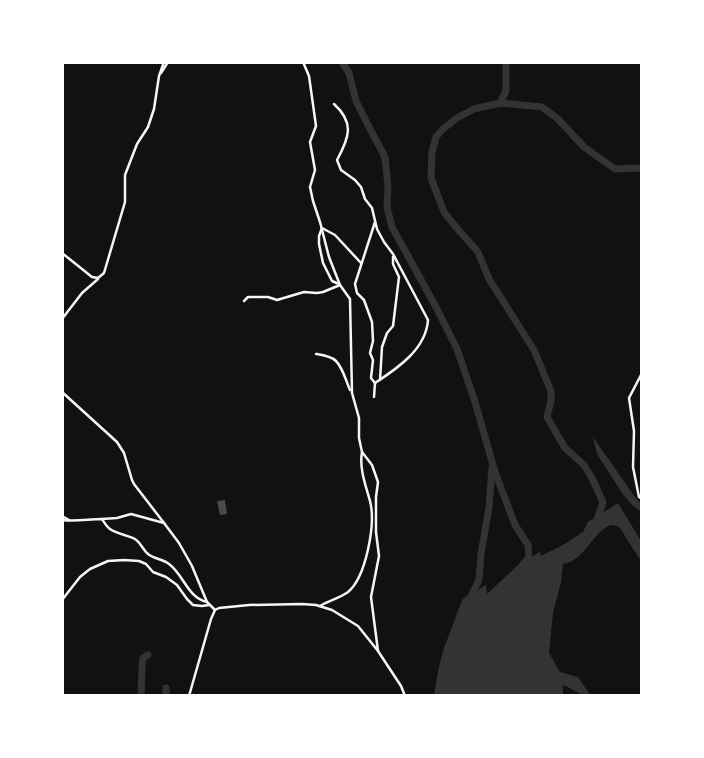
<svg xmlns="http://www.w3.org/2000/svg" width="704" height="758" viewBox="0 0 704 758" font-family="'Alegreya Sans',sans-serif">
	<rect width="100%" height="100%" fill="#111"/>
	<g fill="#333">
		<path d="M593,437l42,60 6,7v8l-10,-8 -9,-11 -25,-39z"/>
		<path d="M618,503l23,38v20l-13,-20 -7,-12 -4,-3 -7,-1c-3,2 -7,4 -10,7 -11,11 -21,30 -37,32l-2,18 -8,31 -4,40 11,19 18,5 11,16v2c-9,1 -17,-7 -26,-10v10h-129l4,-24 5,-20 19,-51 3,-3 21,-12 1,9 31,-29 22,-13 1,4 22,-11 20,-13 5,-10z"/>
	</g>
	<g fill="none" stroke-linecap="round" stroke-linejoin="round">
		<g stroke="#333" stroke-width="7">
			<path d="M342,62l7,11 7,28 14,28 15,28 3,29 -1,21 5,20 44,80 21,42 18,53 20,70 20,53 13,20 1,13 -6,6"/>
			<path d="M500,103l6,-12v-29"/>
			<path d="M596,523l7,-21 -11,-24 -8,-13 -19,-17 -18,-31 4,-16v-10l-17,-41 -45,-71 -11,-27 -23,-26 -11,-14 -13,-34 1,-26 4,-15 8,-9 13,-10 17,-9 26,-6 42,4 16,12 26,28 31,22 27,-1"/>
			<path d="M471,599l1,-5 7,-14 2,-26 8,-46 3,-41"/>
			<path d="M141,696l1,-30 1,-8 5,-3"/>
			<path d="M166,696v-8"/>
		</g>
	</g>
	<path fill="#4a4a4a" d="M225,500l2,14 -7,1 -3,-14z"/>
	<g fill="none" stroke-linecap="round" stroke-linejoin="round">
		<g stroke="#f5f5f5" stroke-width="2.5">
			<path d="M303,62l6,14 7,50 -6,16 5,28 -5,17 3,14 7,21 9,35 11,28 10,14 2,94 7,25v20l3,14 10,13 6,17 -2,15v35l3,24 -8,41 7,54"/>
			<path d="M161,73l7,-11"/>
			<path d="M334,104c21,19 15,34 3,56l4,10 14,10 6,7 4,12 7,9 5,21 7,13 9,12 35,66c-2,29 -30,48 -53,63"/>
			<path d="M62,253l30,24 6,1 6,-5 21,-71v-27l12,-31 11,-17 6,-18 5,-33 5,-14"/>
			<path d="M339,284l-7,-3 -9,-18 -4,-19v-8l3,-8 13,7 26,28"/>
			<path d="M244,301l4,-4h20l9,3 27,-8 13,1 6,-1 17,-7"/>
			<path d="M62,319l20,-26 16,-14"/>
			<path d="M316,354c7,1 15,2 20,7 7,7 10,20 14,29"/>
			<path d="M642,373l-13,25 5,33 -1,36 6,30 3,2"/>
			<path d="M380,380l2,-33 5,-14 6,-7 6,-49 -6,-13v-7"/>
			<path d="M62,392l55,50 7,11 8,27 2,4 30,39"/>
			<path d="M374,397l1,-14 -4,-5 2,-18 -3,-7 3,-12 -1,-19 -8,-22 -7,-7 -2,-9 20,-62"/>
			<path d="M62,516l7,4"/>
			<path d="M102,519l15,-1 14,-4 33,9 15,20 13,23 15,36 8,8"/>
			<path d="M62,520c14,2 27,-1 40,-1 2,3 5,8 8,10 7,5 17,6 25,10 6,4 8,11 13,15 6,5 15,5 21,10 15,11 18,33 38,38"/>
			<path d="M62,600l18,-23 10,-8 18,-8 16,-1 15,1 7,3 7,8 13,5 11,8 10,14 6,6 9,1 7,-1"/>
			<path d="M320,606c8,-5 20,-8 28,-14 18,-15 28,-68 22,-91 -4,-15 -11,-32 -8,-49"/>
			<path d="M189,696l22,-77 4,-9 4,-2 30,-3 53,-1 14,1 16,5 26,16 20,25 23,35 4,10"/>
		</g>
	</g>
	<rect width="704" height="758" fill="none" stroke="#ffffff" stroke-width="128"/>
</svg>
